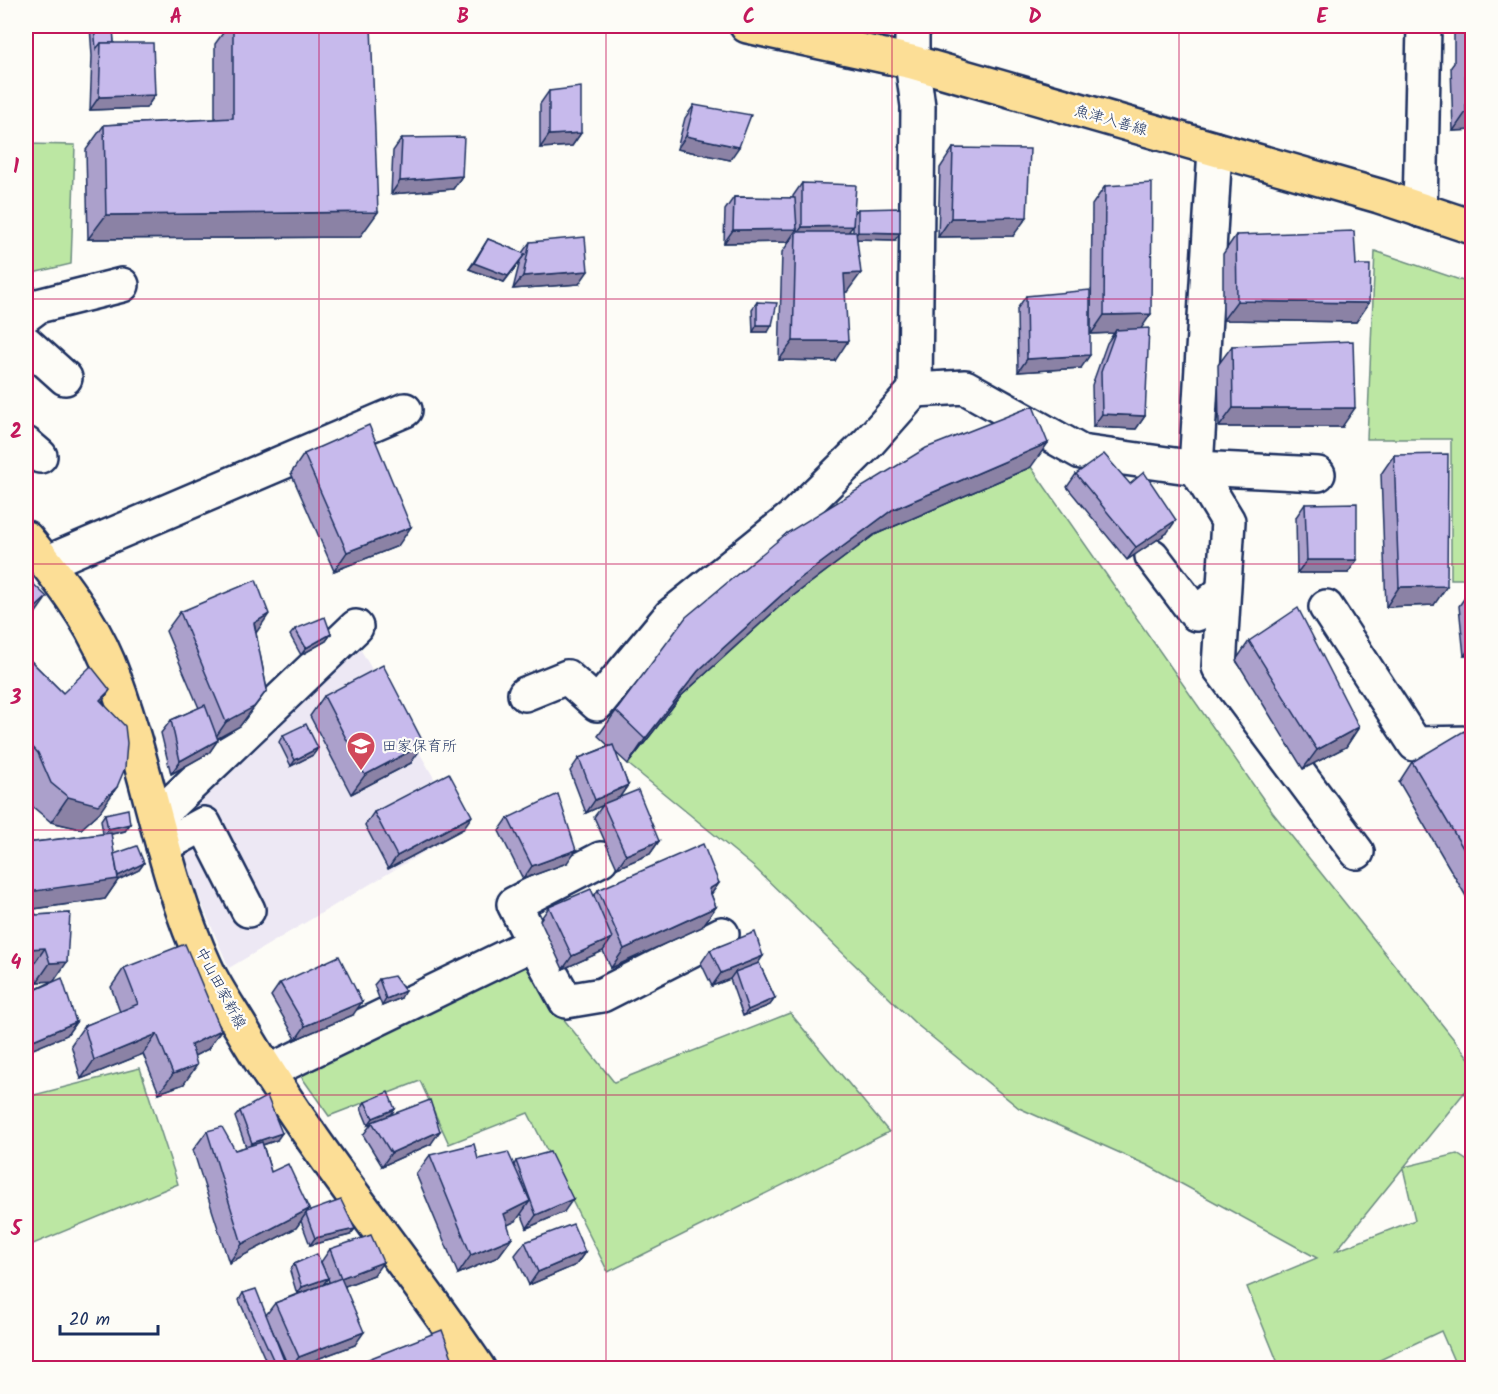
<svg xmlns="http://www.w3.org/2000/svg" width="1498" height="1394" viewBox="0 0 1498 1394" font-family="Kalam,'Klee One',sans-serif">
	<rect width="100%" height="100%" fill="#fdfcf7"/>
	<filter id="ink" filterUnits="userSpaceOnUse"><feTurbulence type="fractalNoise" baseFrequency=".0167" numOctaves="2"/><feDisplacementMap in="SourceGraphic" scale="12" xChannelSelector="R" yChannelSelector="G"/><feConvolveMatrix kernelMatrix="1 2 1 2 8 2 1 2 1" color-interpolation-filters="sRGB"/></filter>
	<g filter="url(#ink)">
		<path fill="#ede8f4" d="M354,638l109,191 -234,139 -42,-99 -15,-56z"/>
		<g fill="#bce7a3" stroke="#6c8b80" stroke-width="1.5" fill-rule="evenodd">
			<path d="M26,144l49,1 -4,119 -34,8 -11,5z"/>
			<path d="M1375,251l97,33v295h-21v-140h-84z"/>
			<path d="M1031,467l242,346 199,249v21l-68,84 53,-13 15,10v204h-15l-16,-37 -78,37h-83l-33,-81 70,-29 -170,-93 -128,-57 -103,-84 -161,-156 -127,-104 53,-68 100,-91 93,-70zM1403,1168l12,52 -79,31z"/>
			<path d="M526,964l28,43 60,75 176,-69 99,119 -281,140 -80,-159 -79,31 -29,-63 -91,35 -31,-44z"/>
			<path d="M140,1068l38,116 -152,63v-150z"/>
		</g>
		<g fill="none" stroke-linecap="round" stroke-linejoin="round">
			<g stroke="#1b2f5e" stroke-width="38">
				<g id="minor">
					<path d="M912,26v36l6,44 -3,284 50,-3 116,65 115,16 19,-319"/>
					<path d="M1420,210l4,-184"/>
					<path d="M26,315l12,-9 84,-21"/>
					<path d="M26,343l39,35"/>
					<path d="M26,444l14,12"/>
					<path d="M1196,468l32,53 -9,146 138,185"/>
					<path d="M1196,468l122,6"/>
					<path d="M1152,556l44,58 27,-23"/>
					<path d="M46,563l359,-153"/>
					<path d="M1326,607l89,137 57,-1"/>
					<path d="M525,694l42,-17 30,27 74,-89 123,-99 74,-73 47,-53"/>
					<path d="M156,818l200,-191"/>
					<path d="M163,846l41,-22 44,86"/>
					<path d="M534,943l32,58 36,-6 120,-61"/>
					<path d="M268,1072l266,-129 -20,-39 87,-45"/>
				</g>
			</g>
			<g stroke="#1b2f5e" stroke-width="38">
				<g id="major">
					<path d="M747,26l165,36 467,134 93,31"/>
					<path d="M26,538c31,38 63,78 82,124 40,99 52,208 98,306 11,24 28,47 41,70 69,116 156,219 231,330"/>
				</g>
			</g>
			<use href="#minor" stroke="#fdfcf7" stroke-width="33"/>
			<use href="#major" stroke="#fcde96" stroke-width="33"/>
		</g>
		<g fill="#aba0cb" stroke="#1b2f5e" stroke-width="1.5" fill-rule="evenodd">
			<path d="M90,26h67l-6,7h-38l1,10 41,52 -9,13 -56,2 2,-54z"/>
			<path d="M228,26h143l-11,211 -272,2 -2,-89 18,-25 111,-6v-75z"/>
			<path d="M1454,26h19v104l-20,1 -2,-64 3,-4z"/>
			<path d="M549,91l32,42 -9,13 -32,2v-44z"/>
			<path d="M694,105l36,55 -53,-11 8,-31z"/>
			<path d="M402,138l60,38 -9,13 -62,5 2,-43z"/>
			<path d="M953,148l60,88 -75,1 2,-69z"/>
			<path d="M802,183l51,32 5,-6 37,31 -38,-1 -10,53h-2l-10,69 -56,-1 3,-108 11,-15v-3l-5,8 -64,1 1,-33 9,-13 59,1v-2zM853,216v16h-4z"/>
			<path d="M1105,186l36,142 4,88 -9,13 -43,-2 -1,-42 15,-42 7,-10 -23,1 1,-129z"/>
			<path d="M1236,235l133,68 -13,19 -133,-2v-66z"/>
			<path d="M488,239l34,14 8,-11 49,42 -66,5 7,-28 -16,21 -35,-13z"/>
			<path d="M1026,296l55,72 -63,4 -1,-63z"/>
			<path d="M757,302l11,30h-15l-1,-23z"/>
			<path d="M1232,346l110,81h-123l-1,-62z"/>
			<path d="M304,454l94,92 -64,25 -43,-98z"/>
			<path d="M1394,455l40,150 -48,2 -5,-133z"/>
			<path d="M1031,467l-157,68 -93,70 -100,91 -53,68 -13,-12 13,33 -9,13 40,43 -9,13 -33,14 -23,-51 9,-12 -17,8 -16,-42 9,-13 30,-12 -11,-10 18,-25 171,-178z"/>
			<path d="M1076,474l54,10 37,49 -40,27 -60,-73z"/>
			<path d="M1305,504l43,69h-51l-1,-56z"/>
			<path d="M1473,592v63l-9,1 -5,-50 9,-13z"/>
			<path d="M180,612l76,21 11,57 -27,36 -22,13 -9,14 -38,21 -10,-41 10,-13 28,-12 -33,-77z"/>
			<path d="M295,629l36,5 -5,7 -25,14 -11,-20z"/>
			<path d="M1249,641l110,86 -13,20 -43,22 -67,-109z"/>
			<path d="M26,656l37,37 39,9 -2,110 -19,17 -30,-7 -18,-15 -7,-18z"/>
			<path d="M324,696l87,67 -60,31 -41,-78z"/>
			<path d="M283,735l35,13 -5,7 -22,11 -12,-24z"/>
			<path d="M1473,747v155l-3,1 -71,-121 13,-20z"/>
			<path d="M374,812l89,17 -75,40 -23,-44z"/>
			<path d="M105,814l25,10 -5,7 -14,3 3,20 30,9 -5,7 -21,10 -13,19 -72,10 3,6 34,-2 -16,68 22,41 -9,13 -41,17v-58l27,-13 -16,1 -5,-15 -6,-124 77,-9 -2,-14z"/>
			<path d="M508,818l59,45 -44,16 -24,-48z"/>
			<path d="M719,883l-8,11 5,13 -14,20 -91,41 -8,-17 -40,18 -23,-49 9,-13 45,-11 4,-6z"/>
			<path d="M710,950l49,13 16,35 -5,7 -27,11 -13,-37 -18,7 -11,-23z"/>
			<path d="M124,968l84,81 -14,7 -10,28 -25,9 -16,-39 -62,25 -10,-34 13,-19 36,-14 -9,-25z"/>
			<path d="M379,979l22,19 -19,8 -8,-21z"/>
			<path d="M280,983l73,32 -57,24 -25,-43z"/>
			<path d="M365,1102l26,13 40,29 -49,22 -19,-31 9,-12 -4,2 -7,-17z"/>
			<path d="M240,1111l37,29 -14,5 8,27 38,37 -2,3 43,23 -40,10 -9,-24 -5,7 -67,35 -36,-113 14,-19 28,19 11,-3 -11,-30z"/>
			<path d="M430,1155l48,4 36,6 2,-4 48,51 -37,16 -6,-15 -5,8 -9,4 5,13 -14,19 -40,17 -42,-100z"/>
			<path d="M525,1242l60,10 -9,13 -47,20 -14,-30z"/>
			<path d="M330,1249l44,26 -29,11 10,59 -62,23h-4l-20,-45 18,45h-18l-30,-68 4,-7 23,22 9,-12 22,-9 -7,-23 4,-7 33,13 -6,-15zM328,1278l1,4 -6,2z"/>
			<path d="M366,1360l84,8h-90z"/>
		</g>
		<g fill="#8b82a5" stroke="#1b2f5e" stroke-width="1.5">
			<path d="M94,26h63l-6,7 -56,-1z"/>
			<path d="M1206,26h29l-31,2z"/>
			<path d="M1468,44h5v19l-8,-14z"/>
			<path d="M155,95l-9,13 -56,2 9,-13z"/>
			<path d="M1466,112h7v18l-20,1z"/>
			<path d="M581,133l-9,13 -32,2 9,-13z"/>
			<path d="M686,136l53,11 -9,13 -53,-11z"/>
			<path d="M462,176l-9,13 -62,5 9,-13z"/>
			<path d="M378,212l-18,25 -272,2 18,-24z"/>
			<path d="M1027,217l-14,19 -75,1 13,-19z"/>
			<path d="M853,226l-10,13 -47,-4 6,-8z"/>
			<path d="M797,229l-9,13 -64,1 9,-13z"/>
			<path d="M858,232l42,1 -5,7 -42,-1z"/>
			<path d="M525,254l-21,28 -35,-13 5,-6z"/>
			<path d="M588,271l-9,13 -66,5 10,-13z"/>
			<path d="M861,273l-14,19 -16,1 13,-19z"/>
			<path d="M1237,301l132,2 -13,19 -133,-2z"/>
			<path d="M1151,314l-13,19 -22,-3 -2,3 -23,1 13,-19z"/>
			<path d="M757,325h15l-4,7h-15z"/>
			<path d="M793,341h55l-13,20 -56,-1z"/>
			<path d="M1090,355l-9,13 -63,4 9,-13z"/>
			<path d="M1233,408h122l-13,19h-123z"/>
			<path d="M1102,414l43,2 -9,13 -43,-2z"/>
			<path d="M1048,443l-17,24 -157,68 -93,70 -100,91 -53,68 17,-25 53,-68 100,-91 94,-70z"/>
			<path d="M1176,520l-9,13 -40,27 9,-13z"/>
			<path d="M411,527l-13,19 -64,25 13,-19z"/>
			<path d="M1307,560h50l-9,13h-51z"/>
			<path d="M1447,586l-13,19 -48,2 13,-20z"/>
			<path d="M47,597l-17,24 -4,4v-9z"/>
			<path d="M269,614l-13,19 -2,-10z"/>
			<path d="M331,634l-5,7 -25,14 5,-7z"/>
			<path d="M1473,643v12l-9,1z"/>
			<path d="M110,690l-17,25 7,-15z"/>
			<path d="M267,690l-27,36 -27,15 13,-19z"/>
			<path d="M1359,727l-13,20 -43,22 14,-19z"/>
			<path d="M218,740l-9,13 -38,21 9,-13z"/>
			<path d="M424,744l-13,19 -60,31 14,-19z"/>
			<path d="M318,748l-5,7 -22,11 4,-6z"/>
			<path d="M628,785l-9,13 -33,15 9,-13z"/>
			<path d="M117,787l-17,25 -19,17 -30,-7 17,-25z"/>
			<path d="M472,816l-9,13 -75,40 9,-13z"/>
			<path d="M130,824l-5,7 -22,5 5,-7z"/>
			<path d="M659,841l-9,13 -33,14 9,-13z"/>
			<path d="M576,850l-9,13 -44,16 9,-13z"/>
			<path d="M144,863l-5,7 -21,10 -13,19 -79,11 2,-18 88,-15z"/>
			<path d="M719,883l-13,19 3,-13z"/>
			<path d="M716,907l-14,20 -91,41 13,-19z"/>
			<path d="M612,938l-9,13 -40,18 9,-13z"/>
			<path d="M45,948l-13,19 -6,1v-19z"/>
			<path d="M763,956l-9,13 -19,3 -5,7 -18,7 9,-13z"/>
			<path d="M67,962l-13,19 -17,1 13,-19z"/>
			<path d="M405,991l-4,7 -19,8 4,-7z"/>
			<path d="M775,998l-5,7 -27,11 5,-6z"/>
			<path d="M362,1002l-9,13 -57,24 9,-13z"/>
			<path d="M76,1022l-9,13 -41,17v-9z"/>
			<path d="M221,1030l-13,19 -31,16 14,-20z"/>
			<path d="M157,1034l-14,20 -62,25 13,-19z"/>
			<path d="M197,1065l-13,19 -25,9 14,-19z"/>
			<path d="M395,1109l-4,6 -23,10 5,-7z"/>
			<path d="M440,1131l-9,13 -49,22 9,-13z"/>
			<path d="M282,1133l-5,7 -30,10 5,-7z"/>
			<path d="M573,1199l-9,13 -37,16 9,-13z"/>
			<path d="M530,1201l-14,20 -25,12 13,-19z"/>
			<path d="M309,1209l-13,19 -67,35 13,-19z"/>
			<path d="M355,1229l-5,6 -40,10 5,-7z"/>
			<path d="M512,1238l-14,19 -40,17 13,-19z"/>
			<path d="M585,1252l-9,13 -47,20 9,-13z"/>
			<path d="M383,1262l-9,13 -42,16 9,-13z"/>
			<path d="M328,1278l-5,7 -26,9 5,-7z"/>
			<path d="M364,1332l-9,13 -62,23h-3l9,-11z"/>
			<path d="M454,1363l-4,5h-9z"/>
		</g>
		<g fill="#c7baec" stroke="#1b2f5e" stroke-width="1.5">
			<path d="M94,26h19l1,17h-13l-5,6z"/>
			<path d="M233,26h138l7,186 -272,3 -2,-90 129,-7z"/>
			<path d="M1467,26h6v18h-5z"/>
			<path d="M101,43h52l2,52 -56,2z"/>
			<path d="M1465,48h8v64h-7z"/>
			<path d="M581,87v46l-32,2v-44z"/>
			<path d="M694,105l57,10 -12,32 -53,-11z"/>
			<path d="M464,137l-2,39 -62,5 2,-43z"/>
			<path d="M953,148l77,1 -3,68 -76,1z"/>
			<path d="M802,183l54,2 -3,41 -51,1z"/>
			<path d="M1152,183l-1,131 -47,1 1,-129z"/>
			<path d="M734,197l61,1 2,31 -64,1z"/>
			<path d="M900,208v25l-42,-1v-23z"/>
			<path d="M1354,231l2,34h14l-1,38 -132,-2 -1,-66z"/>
			<path d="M796,232h60l5,41 -17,1 4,67h-55z"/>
			<path d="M585,237l3,34 -65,5 7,-34z"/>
			<path d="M488,239l37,15 -17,22 -34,-13z"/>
			<path d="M1090,290v65l-63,4 -1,-63z"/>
			<path d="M757,302l20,1 -5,22h-15z"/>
			<path d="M1149,328l-4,88 -43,-2 -1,-42 15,-42z"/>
			<path d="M1353,341l2,67h-122l-1,-62z"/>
			<path d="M1033,406l15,37 -156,67 -94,70 -100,91 -53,68 -29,-28 70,-94 101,-84 139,-85z"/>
			<path d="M369,425l42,102 -64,25 -43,-98z"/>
			<path d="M1104,454l26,30 14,-12 32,48 -40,27 -60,-73z"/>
			<path d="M1448,454l-1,132 -48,1 -5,-132z"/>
			<path d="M1357,503v57h-50l-2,-56z"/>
			<path d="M26,577l21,20 -21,19z"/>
			<path d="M256,580l13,34 -15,9 13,67 -13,17 -28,15 -46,-110z"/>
			<path d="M1473,592v49l-5,-48z"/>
			<path d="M1298,608l61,119 -42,23 -68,-109z"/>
			<path d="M325,617l6,17 -25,14 -11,-19z"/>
			<path d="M26,656l37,37 28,-27 19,24 -10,10 25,26 2,17 -2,25 -8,19 -19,18 -30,-8 -17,-14 -13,-30 -12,-13z"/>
			<path d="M383,665l41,79 -59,31 -41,-79z"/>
			<path d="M205,705l13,35 -38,21 -9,-41z"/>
			<path d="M306,724l12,24 -23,12 -12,-25z"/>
			<path d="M1464,731l9,16v118l-61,-103z"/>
			<path d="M613,745l15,40 -33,15 -16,-42z"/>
			<path d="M449,773l23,43 -75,40 -23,-44z"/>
			<path d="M638,790l21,51 -33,14 -23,-51z"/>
			<path d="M558,794l18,56 -44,16 -24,-48z"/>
			<path d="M128,809l2,15 -22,5 -3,-15z"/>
			<path d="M111,833l7,46 -90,13 8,23 34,-2 -3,49 -17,1 -5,-15 -19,1v-106z"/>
			<path d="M703,844l16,39 -10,6 7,18 -92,42 -26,-59z"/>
			<path d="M137,846l7,17 -26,13 -4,-22z"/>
			<path d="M591,889l21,49 -40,18 -23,-49z"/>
			<path d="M755,932l8,24 -42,17 -11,-23z"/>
			<path d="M185,944l36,86 -30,15 6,20 -24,9 -16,-40 -63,26 -10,-34 54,-22 -14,-36z"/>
			<path d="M339,956l23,46 -57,24 -25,-43z"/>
			<path d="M759,963l16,35 -27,12 -13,-38z"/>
			<path d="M394,976l11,15 -19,8 -7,-20z"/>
			<path d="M62,978l14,44 -50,21v-49z"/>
			<path d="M388,1092l7,17 -22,9 -8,-16z"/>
			<path d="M267,1096l15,37 -30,10 -12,-32z"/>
			<path d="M430,1100l10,31 -49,22 -19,-31z"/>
			<path d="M222,1127l13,23 27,-8 9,30 17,-8 21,45 -67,35 -35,-113z"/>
			<path d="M474,1144l4,15 30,-7 22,49 -26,13 8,24 -41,17 -41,-100z"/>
			<path d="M550,1152l23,47 -37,16 -20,-54z"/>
			<path d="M341,1200l14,29 -40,9 -9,-24 1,-2z"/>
			<path d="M573,1224l12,28 -47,20 -13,-30z"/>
			<path d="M371,1235l12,27 -42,16 -11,-29z"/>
			<path d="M317,1254l11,24 -26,9 -8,-23z"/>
			<path d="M341,1278l23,54 -65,25 -24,-54z"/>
			<path d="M256,1289l31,79h-10l-34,-75z"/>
			<path d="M442,1330l12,33 -13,5h-72l-3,-8z"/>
		</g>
	</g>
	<path fill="none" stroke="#c2185b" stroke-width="1.5" stroke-opacity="0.55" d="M319,26v1342M606,26v1342M892,26v1342M1179,26v1342M26,299h1446M26,564h1446M26,830h1446M26,1095h1446"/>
	<defs>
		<g id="school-pin" transform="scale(1.5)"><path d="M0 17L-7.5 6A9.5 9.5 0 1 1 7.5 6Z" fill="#d1495b" stroke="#fdfcf7"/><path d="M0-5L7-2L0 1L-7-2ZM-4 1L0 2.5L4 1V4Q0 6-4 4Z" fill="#fff"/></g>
	</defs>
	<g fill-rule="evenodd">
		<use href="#school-pin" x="361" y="746"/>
	</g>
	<g text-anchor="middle" stroke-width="4.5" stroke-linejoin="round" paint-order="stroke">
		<g font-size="15" fill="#1b2f5e" stroke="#fdfcf7">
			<text transform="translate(1111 120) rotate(16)" y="5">魚津入善線</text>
			<text transform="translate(221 988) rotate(62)" y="5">中山田家新線</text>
		</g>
		<g font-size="15" fill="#1b2f5e" stroke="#fdfcf7" text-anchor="start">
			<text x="382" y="751">田家保育所</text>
		</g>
	</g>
	<rect width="1498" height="1394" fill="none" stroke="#fdfcf7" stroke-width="66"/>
	<path d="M60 1325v9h98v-9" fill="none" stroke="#1b2f5e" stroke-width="3"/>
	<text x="69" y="1325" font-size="18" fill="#1b2f5e" stroke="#fdfcf7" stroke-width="4.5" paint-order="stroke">20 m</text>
	<rect x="33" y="33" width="1432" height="1328" fill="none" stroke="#c2185b" stroke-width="2"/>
	<g font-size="20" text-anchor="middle" font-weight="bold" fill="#c2185b">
		<text x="176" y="23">A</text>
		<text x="463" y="23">B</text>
		<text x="749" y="23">C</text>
		<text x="1035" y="23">D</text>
		<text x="1322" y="23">E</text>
		<text x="16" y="173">1</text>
		<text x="16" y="438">2</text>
		<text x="16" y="704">3</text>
		<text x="16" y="969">4</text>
		<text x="16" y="1235">5</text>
	</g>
</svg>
